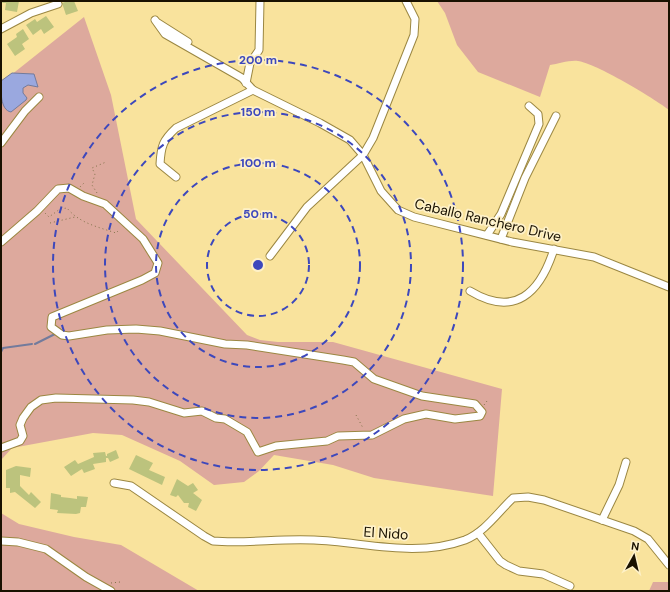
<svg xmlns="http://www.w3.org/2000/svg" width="670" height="592" viewBox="0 0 670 592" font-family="'DM Sans',sans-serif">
	<rect width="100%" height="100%" fill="#f9e39d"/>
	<g fill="#dda99d">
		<path d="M437,1h232v109c-15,-12 -74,-47 -91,-49 -9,-1 -20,3 -28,4l-10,32 -62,-25 -21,-27 -12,-32z"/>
		<path d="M84,17l27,78 25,124 111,116 13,5 18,2h55l169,47 -9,107 -119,-18 -41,-13 -59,-10 -15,16 -15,11 -30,3 -34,-24 -58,-26 -29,-2 -81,15 -11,12v-377z"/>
		<path d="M1,513l18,11 55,13 47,8 78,46h-198z"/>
		<path d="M653,582h16v9h-20z"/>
	</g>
	<path fill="#9aa8df" stroke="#737b9c" d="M12,73l22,1 4,13 -10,-2 -5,3v5l4,5 -1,2 -15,12c-11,-2 -10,-21 -10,-31z"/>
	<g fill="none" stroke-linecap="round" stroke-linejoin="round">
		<g stroke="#737b9c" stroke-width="2">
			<path d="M35,344l20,-10"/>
			<path d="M1,352l2,-4 29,-4"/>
		</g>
	</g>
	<g fill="#bcc37d">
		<path d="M3,1h16l-2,11 -12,-2 1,-7h-4z"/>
		<path d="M68,1h6l4,10 -12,4 -4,-12z"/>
		<path d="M46,16l8,11 -10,7 -3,-5 -8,6 -7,-10 9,-6 2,3z"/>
		<path d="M23,29l6,10 -7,5 3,5 -10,7 -8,-12 10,-7 -1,-3z"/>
		<path d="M116,450l3,8 -9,4 -2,-4h-2v4l-13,2 2,5 -11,4 -2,-4 -11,7 -7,-9 11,-7 3,4 16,-7 -1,-4 12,-1 1,4h1v-2z"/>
		<path d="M136,455l17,8 -4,7 16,7 -3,8 -33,-16z"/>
		<path d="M16,466l15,2 -1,9 -10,-2v11l9,9 2,-3 10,10 -6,6 -20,-16 -5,1v-5h-4v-18z"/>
		<path d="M177,479l11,7 5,-3 5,7 -5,3 9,7 -6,11 -8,-4 1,-4h-5l-6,-8 -2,2 -6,-2z"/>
		<path d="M51,493l10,2v2l9,1 7,1v-3l11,1 -2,10h-5l-1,6 -4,1 -19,-1 1,-3 -8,-1z"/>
	</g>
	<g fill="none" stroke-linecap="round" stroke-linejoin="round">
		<g stroke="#9b8742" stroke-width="9">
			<g id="minor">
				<path d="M155,20l10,14 77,44 11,12 67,33 30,17 13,15 18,36 17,19 16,7 98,25 82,15 75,30"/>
				<path d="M158,23l30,19"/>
				<path d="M1,29l30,-16 27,-9"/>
				<path d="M246,83l4,-20 9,-13 1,-49"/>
				<path d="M1,143l24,-32 14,-14"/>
				<path d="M176,177l-16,-13c1,-18 3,-24 16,-36l77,-38"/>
				<path d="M487,235l14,-21 38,-90 -1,-10 -9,-8"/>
				<path d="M501,239l24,-61 31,-62"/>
				<path d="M1,242l36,-31 21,-22 11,-1 14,8 22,8 38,35 15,24 -3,10 -13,7 -90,37 -1,10 11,8 7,1 38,-6 29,-1 24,2 65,13 22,1 96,15 11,2 20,17 48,17 53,8 7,8 -2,4 -25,3 -29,-5 -22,5 -32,16 -34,1 -11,5 -51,5 -18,6 -11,-20 -22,-13 -9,-1 -14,-7 -18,2 -35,-11 -16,-2 -77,-2 -15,2 -10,7 -8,11 -3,7 3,11 -3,5 -19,7"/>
				<path d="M270,256l37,-49 56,-52 10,-17 41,-103 1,-16 -9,-18"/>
				<path d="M470,291c45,27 70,2 84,-42"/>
				<path d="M114,483l17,3 73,50 9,5c34,3 67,-3 101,-1 50,2 102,18 151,0 20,-8 33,-28 48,-42l15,-1 16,3 90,31 14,8 21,26"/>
				<path d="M602,520l17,-35 7,-23"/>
				<path d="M478,533l22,28 6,4 13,6 24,3 27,12"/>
				<path d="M1,541l17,1 28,7 40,28 25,14"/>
			</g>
		</g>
		<g stroke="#807148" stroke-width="1" stroke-dasharray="1 3" stroke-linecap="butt">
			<path d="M80,187l4,-4"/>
			<path d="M97,193l-5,-8 3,-11 -3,-6 14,-6"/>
			<path d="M45,213l4,4 11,-8 7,-1c12,15 31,19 49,25l4,-4"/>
			<path d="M50,223l25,-6"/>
			<path d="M484,405l3,-4"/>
			<path d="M356,415l7,13"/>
			<path d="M111,583l9,-1"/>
		</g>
		<use href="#minor" stroke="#fff" stroke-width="7"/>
	</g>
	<g fill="none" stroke="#3d48bc" stroke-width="2" stroke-dasharray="7 5">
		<circle cx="258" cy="265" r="51"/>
		<circle cx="258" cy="265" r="102"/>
		<circle cx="258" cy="265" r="153"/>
		<circle cx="258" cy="265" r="205"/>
	</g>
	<g text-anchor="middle" stroke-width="3.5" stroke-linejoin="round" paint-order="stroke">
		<g font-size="14" fill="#191100" stroke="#fef1c8">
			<text transform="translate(488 220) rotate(13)" y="5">Caballo Ranchero Drive</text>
			<text transform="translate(386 533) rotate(4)" y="5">El Nido</text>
		</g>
	</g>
	<circle cx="258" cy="265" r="6" fill="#3d48bc" stroke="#fef1c8" stroke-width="2"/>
	<g font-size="12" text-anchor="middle" font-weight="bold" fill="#3d48bc" stroke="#fef1c8" stroke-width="3.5" stroke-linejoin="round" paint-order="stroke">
		<text x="258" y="64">200 m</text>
		<text x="258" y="116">150 m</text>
		<text x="258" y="167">100 m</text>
		<text x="258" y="218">50 m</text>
	</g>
	<rect width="670" height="592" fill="none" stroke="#191100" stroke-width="4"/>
	<g transform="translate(634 556) rotate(8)" stroke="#fef1c8" stroke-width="3" paint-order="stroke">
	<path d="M0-3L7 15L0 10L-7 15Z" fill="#191100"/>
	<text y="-6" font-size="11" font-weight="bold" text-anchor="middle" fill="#191100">N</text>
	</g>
</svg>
